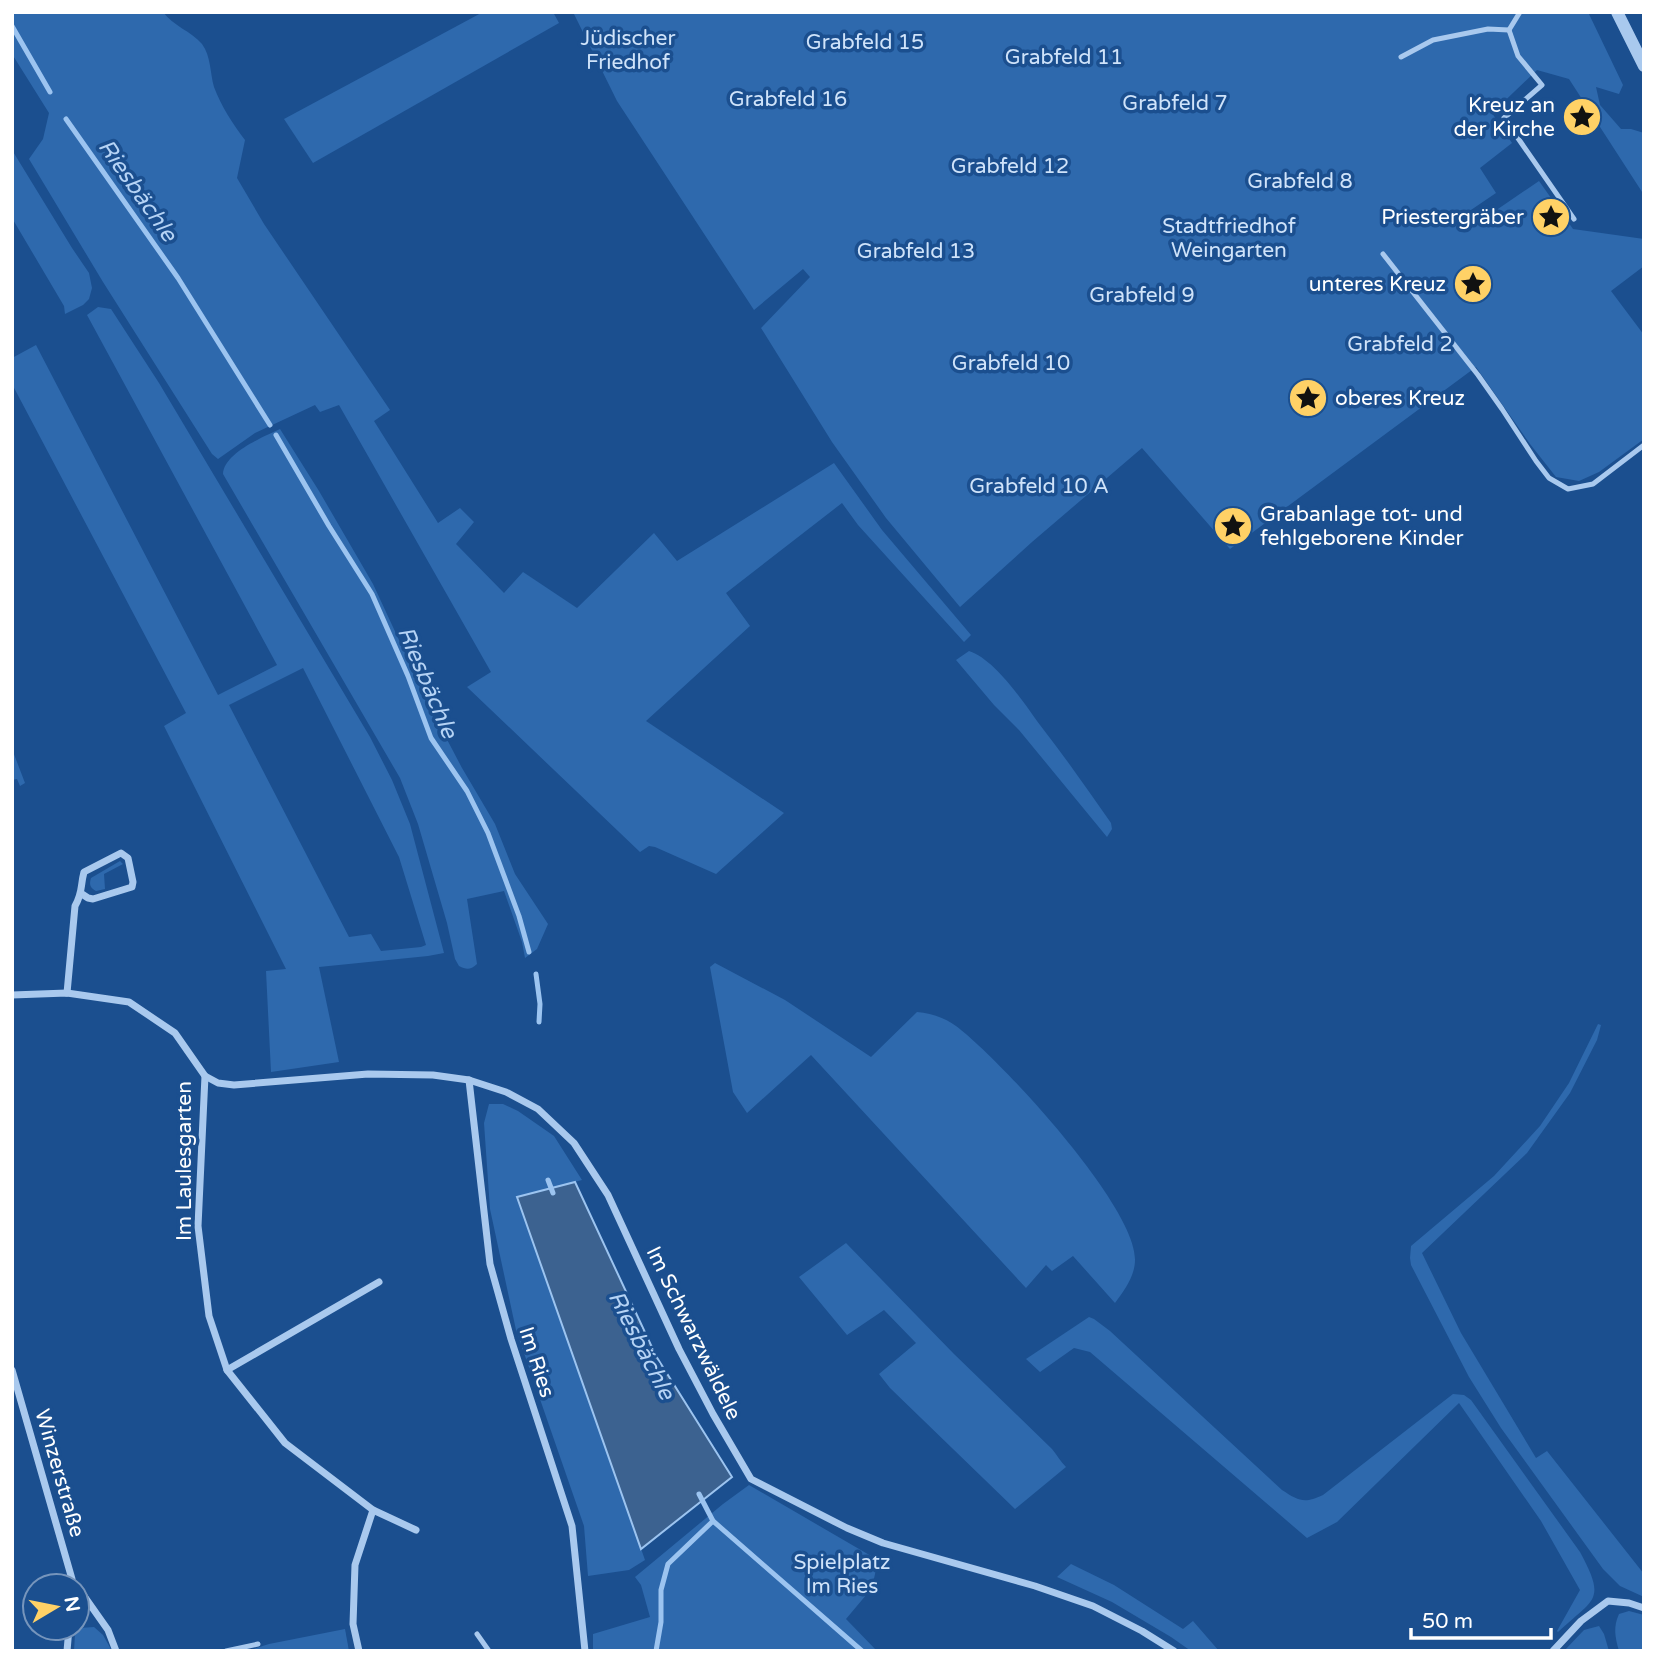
<svg xmlns="http://www.w3.org/2000/svg" width="1656" height="1663" viewBox="0 0 1656 1663" font-family="'Varela Round',sans-serif">
	<rect width="100%" height="100%" fill="#1b4f8f"/>
	<g fill="#2e69ad" fill-rule="evenodd">
		<path d="M12,12h151c10,14 28,19 39,32 9,12 8,29 12,43 7,19 19,37 31,53l-8,38 27,46 126,186 -16,11 64,102 22,-15 14,14 -18,22 48,49 19,-21 54,36 77,-75 23,28 157,-98 48,67 89,105 -7,7 -106,-117 -16,-22 -116,90 24,33 -104,95 138,92 -68,61 -61,-27 -6,-1 -9,6 -173,-165 24,-15 -152,-267 -19,7 -5,-7 -60,28 -37,26 -6,-5 -109,-172 -74,-123 14,-20 6,-26 -37,-59z"/>
		<path d="M483,12h70l6,11 -246,140 -29,-44z"/>
		<path d="M573,12h1015l35,73 -4,9 -23,-7 4,18 21,24h10l13,4v62l-75,-116 -32,-9 -45,43 20,30 -32,25 16,25 -28,19 8,12 63,-43 34,48 71,10v27l-33,25 33,44v104l-45,33 -20,9 -23,-4 -26,-33 -54,-77 -246,182 -88,-101 -110,94 -72,65 -74,-89 -54,-76 -71,-114 49,-51 -7,-8 -49,41 -137,-209z"/>
		<path d="M12,150l60,98 17,25 3,15 -3,11 -6,6 -18,9 -1,-8 -52,-88z"/>
		<path d="M98,307l13,2 48,74 211,354 22,43 18,44 34,129 -16,3 -109,11 20,95 -68,10 -5,-101 20,-2 -122,-243 22,-13 -174,-329v-26l24,-13 182,350 59,-30 -190,-350zM303,668l96,189 27,88 -5,2 -40,4 -10,-17 -22,3 -120,-232z"/>
		<path d="M280,429l39,62 54,93 58,125 31,59 33,56 20,50 33,50 -11,25 -12,9 -3,-16 -18,-51 -37,8 10,65c-7,6 -10,6 -18,2l-4,-7 -8,-36 -29,-99 -18,-46 -177,-304c1,-21 40,-37 57,-45z"/>
		<path d="M969,651c27,9 54,51 71,74 25,32 48,65 71,98l1,6 -5,8 -88,-107 -25,-25 -38,-45z"/>
		<path d="M12,749l13,34 -5,3 -3,-7 -5,1z"/>
		<path d="M120,861l3,3 -19,10 1,15 -9,2c-6,-3 -7,-7 -5,-13z"/>
		<path d="M715,963l70,37 86,57 46,-45c14,1 28,6 39,14 44,33 180,180 179,234 0,16 -11,31 -20,43l-42,-47 -21,15 -6,-6 -20,23 -215,-233 -64,58 -14,-21 -23,-125z"/>
		<path d="M1598,1024l3,1 -4,15 -27,53 -43,60 -105,100 39,80 75,125 11,-7 97,123v23l-24,-11 -17,-17 -102,-141 -32,-51 -58,-112 -1,-7 1,-12 83,-70 46,-50 29,-43z"/>
		<path d="M489,1104h14l15,7 36,25 28,44 -64,17 127,363 -16,10 -41,6 -4,-50 -68,-196 -26,-121 -6,-86z"/>
		<path d="M846,1243l108,111 98,95c5,6 8,12 14,18l-51,42 -125,-121 -11,-14 37,-31 -32,-33 -37,25 -48,-58z"/>
		<path d="M1089,1317l5,2 16,12 172,159c17,11 22,14 41,5l130,-101 11,1 7,5 109,152c27,50 14,46 -22,80l-1,-1 23,-41 -39,-69 -82,-118 -122,119 -30,16 -217,-186 -16,-4 -34,24 -14,-13z"/>
		<path d="M749,1485l129,75 -6,28 -26,31 31,32h-284v-17l57,-17 -9,-32 -6,-8 88,-73z"/>
		<path d="M1071,1564l43,21 69,44 10,-8 26,30h-28l-20,-14 -59,-35 -55,-25z"/>
		<path d="M1629,1611l15,4v36h-25c-4,-14 -6,-24 0,-37z"/>
		<path d="M1599,1626l5,8 5,17h-45l20,-21z"/>
		<path d="M94,1627l9,8 9,16h-38l1,-17 5,-6z"/>
		<path d="M345,1629l4,22h-102l22,-7z"/>
	</g>
	<path fill="#3c6290" stroke="#9cc4f0" stroke-width="2" d="M575,1182l81,174 76,121 -91,72 -124,-352z"/>
	<g fill="none" stroke-linecap="round" stroke-linejoin="round">
		<g stroke="#9cc4f0" stroke-width="5">
			<path d="M12,26l38,66"/>
			<path d="M66,119l112,159 92,147"/>
			<path d="M276,435l53,91 43,68 36,82 23,62 36,53 21,42 31,83 10,36"/>
			<path d="M536,974l4,30 -1,18"/>
			<path d="M548,1180l5,13"/>
			<path d="M699,1494l14,27 149,130"/>
			<path d="M656,1651l5,-29v-32l7,-26 45,-43"/>
		</g>
		<g stroke="#a9c9ee" stroke-width="5">
			<path d="M1509,30l9,26 24,29 -38,33 70,101"/>
			<path d="M1509,30l11,-18"/>
			<path d="M1401,57l32,-17 55,-11 21,1"/>
			<path d="M1383,254l95,121 24,34 34,52 13,17 19,11 25,-5 51,-39"/>
			<path d="M477,1634l12,17"/>
			<path d="M226,1651l32,-7"/>
		</g>
		<g stroke="#a9c9ee" stroke-width="7">
			<path d="M67,993l8,-87c8,-14 5,-19 9,-34l37,-19 7,5 5,24 -1,5 -39,12 -5,-1 -6,-4"/>
			<path d="M12,995l55,-2 62,9 46,31 30,43 -7,150 11,90 18,54 58,73 88,67 43,20"/>
			<path d="M205,1076l13,7 16,2 134,-11 65,1 36,5 37,12 32,17 36,34 34,52 71,154 34,65 38,65 96,49 36,15 152,43 58,20 49,25 32,20"/>
			<path d="M469,1080l21,184 21,75 61,187 13,125"/>
			<path d="M12,1370l60,209 -1,7"/>
			<path d="M227,1370l152,-88"/>
			<path d="M77,1586l31,44 8,21"/>
			<path d="M67,1651l2,-23"/>
			<path d="M359,1651l-6,-27 2,-59 18,-55"/>
			<path d="M1553,1651l28,-30 27,-20 21,2 15,5"/>
		</g>
		<path stroke="#a9c9ee" stroke-width="12" d="M1617,12l27,54"/>
	</g>
	<defs>
		<g id="sight-disc" transform="scale(2.0125)"><circle r="9.5" fill="#ffd166" stroke="#1b4f8f"/><path d="M0-6L1.8-2.2L6-1.7L2.9 1.2L3.7 5.4L0 3.3L-3.7 5.4L-2.9 1.2L-6-1.7L-1.8-2.2Z" fill="#111"/></g>
	</defs>
	<g fill-rule="evenodd">
		<use href="#sight-disc" x="1582" y="117"/>
		<use href="#sight-disc" x="1551" y="217"/>
		<use href="#sight-disc" x="1473" y="284"/>
		<use href="#sight-disc" x="1308" y="398"/>
		<use href="#sight-disc" x="1233" y="526"/>
	</g>
	<g text-anchor="middle" stroke-width="7" stroke-linejoin="round" paint-order="stroke">
		<g font-size="21" fill="#cfe3fa" stroke="#1b4f8f">
			<text x="628" y="45">Jüdischer<tspan x="628" dy="24">Friedhof</tspan></text>
			<text x="865" y="49">Grabfeld 15</text>
			<text x="1064" y="64">Grabfeld 11</text>
			<text x="788" y="106">Grabfeld 16</text>
			<text x="1175" y="110">Grabfeld 7</text>
			<text x="1010" y="173">Grabfeld 12</text>
			<text x="1300" y="188">Grabfeld 8</text>
			<text x="1229" y="233">Stadtfriedhof<tspan x="1229" dy="24">Weingarten</tspan></text>
			<text x="916" y="258">Grabfeld 13</text>
			<text x="1142" y="302">Grabfeld 9</text>
			<text x="1400" y="351">Grabfeld 2</text>
			<text x="1011" y="370">Grabfeld 10</text>
			<text x="1039" y="493">Grabfeld 10 A</text>
			<text x="842" y="1569">Spielplatz<tspan x="842" dy="24">Im Ries</tspan></text>
		</g>
		<g font-size="21" fill="#fff" stroke="#1b4f8f" text-anchor="end">
			<text x="1555" y="112">Kreuz an<tspan x="1555" dy="24">der Kirche</tspan></text>
			<text x="1524" y="224">Priestergräber</text>
			<text x="1446" y="291">unteres Kreuz</text>
			<text x="1335" y="405" text-anchor="start">oberes Kreuz</text>
			<text x="1260" y="521" text-anchor="start">Grabanlage tot- und<tspan x="1260" dy="24">fehlgeborene Kinder</tspan></text>
		</g>
		<g font-size="21" fill="#fff" stroke="#1b4f8f">
			<text transform="translate(184 1161) rotate(-90)" y="7">Im Laulesgarten</text>
			<text transform="translate(694 1333) rotate(64)" y="7">Im Schwarzwäldele</text>
			<text transform="translate(537 1362) rotate(72)" y="7">Im Ries</text>
			<text transform="translate(60 1473) rotate(74)" y="7">Winzerstraße</text>
		</g>
		<g font-size="23" font-style="italic" fill="#b5d3f5" stroke="#1b4f8f">
			<text transform="translate(138 190) rotate(55)" y="8">Riesbächle</text>
			<text transform="translate(428 682) rotate(67)" y="8">Riesbächle</text>
			<text transform="translate(642 1345) rotate(63)" y="8">Riesbächle</text>
		</g>
	</g>
	<rect width="1656" height="1663" fill="none" stroke="#ffffff" stroke-width="28"/>
	<g transform="translate(56 1607) rotate(80)"><circle r="33" fill="#1b4f8f" stroke="#7695bc" stroke-width="2"/>
	<path d="M0-5L12 26L0 18L-12 26Z" fill="#ffd166"/>
	<text y="-10" font-size="19" font-weight="bold" text-anchor="middle" fill="#ffffff">N</text>
	</g>
	<path d="M1411 1628v10h140v-10" fill="none" stroke="#ffffff" stroke-width="3.5"/>
	<text x="1422" y="1628" font-size="21" fill="#ffffff" stroke="#1b4f8f" stroke-width="5" paint-order="stroke">50 m</text>
</svg>
